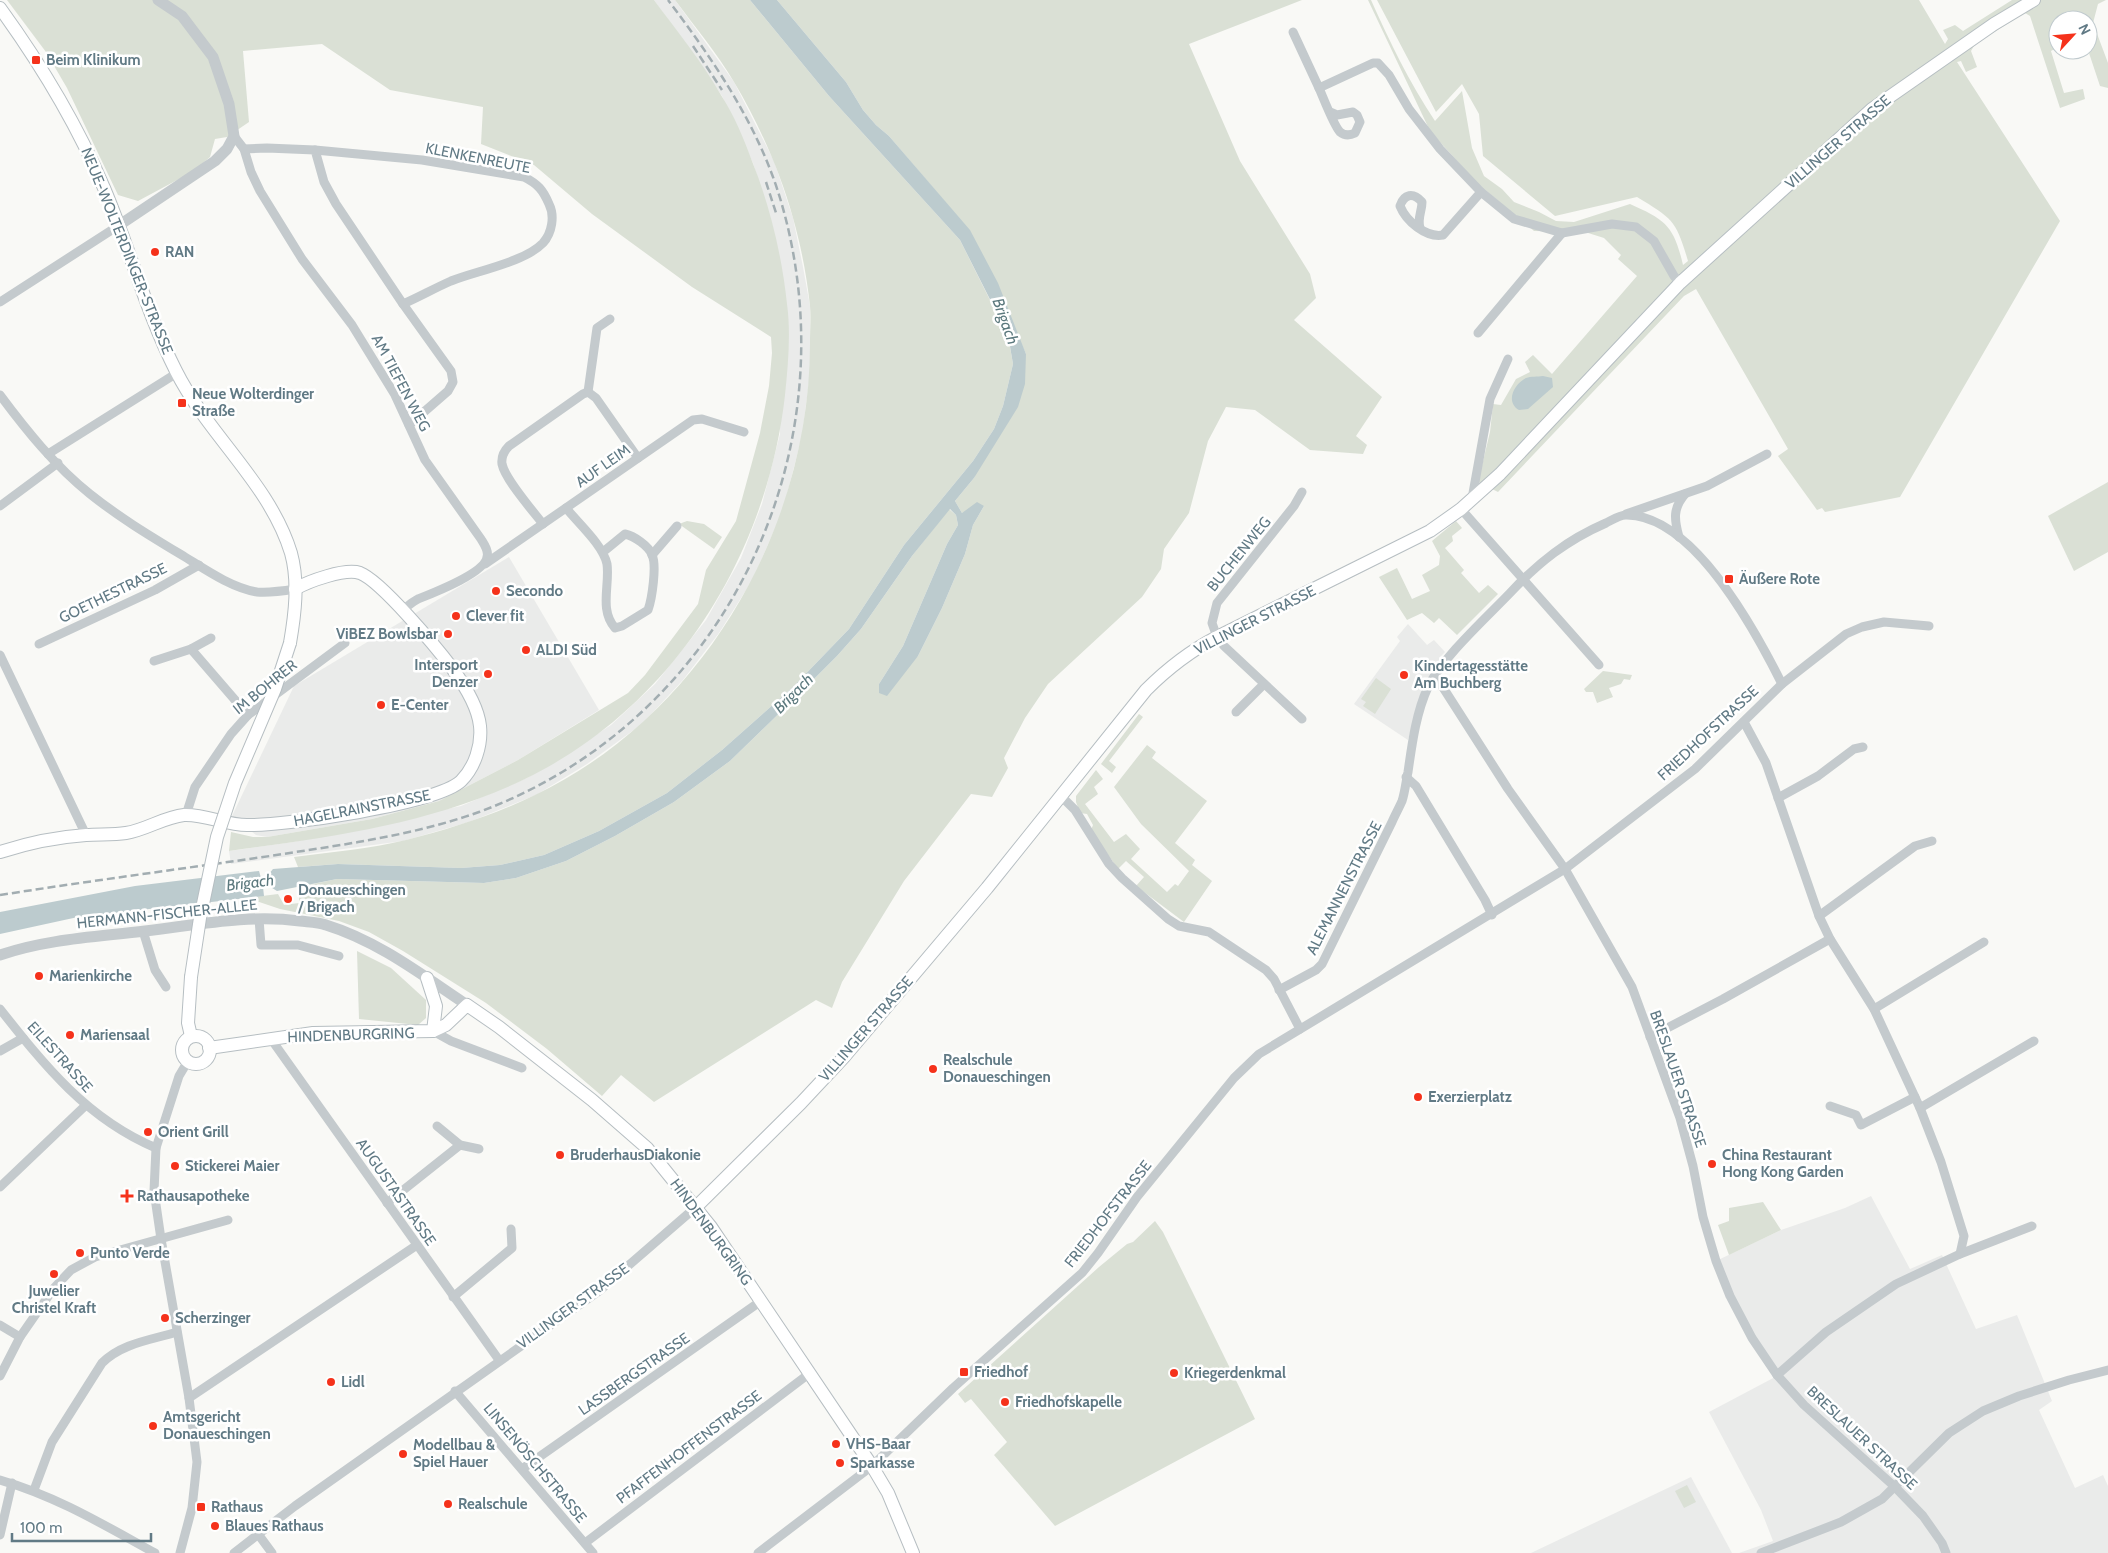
<svg xmlns="http://www.w3.org/2000/svg" width="2108" height="1553" viewBox="0 0 2108 1553" font-family="Cabin,sans-serif">
	<rect width="100%" height="100%" fill="#f9f9f6"/>
	<g fill="#eaebea">
		<path d="M654,0h21l59,82 40,79 19,57 10,49 7,39v68l-8,62 -19,74 -30,69 -34,54 -36,47 -41,44 -55,40 -51,31 -67,27 -66,19 -172,23 -2,-13 64,-9 168,-36 66,-28 49,-30 35,-23 44,-41 51,-64 35,-62 21,-54 18,-70 1,-166 -9,-44 -19,-61 -31,-67z"/>
		<path d="M509,557l90,153 -81,50 -79,41 -67,18 -105,18 -11,-2 -24,-19 62,-130z"/>
		<path d="M1408,624l19,21 7,-5 11,12 -6,6 3,4 -20,27 -14,51 -54,-36 46,-63 -3,-4z"/>
		<path d="M1871,1196l39,73 32,-14 34,74 41,-14 35,86 -13,9 36,78 28,-13 5,11v67h-369l34,-12 -12,-31 -52,-98 68,-36 -25,-38 -36,-77 65,-31 64,-22z"/>
		<path d="M1691,1477l41,76h-201z"/>
	</g>
	<g fill="#dae0d5">
		<path d="M7,0h647c23,31 48,62 67,95 13,20 23,44 31,66 18,45 30,95 35,143 4,29 1,62 -2,91 -18,161 -112,312 -260,384 -94,45 -194,58 -296,72l2,-19 22,5h14l105,-18 67,-18 79,-41 110,-67 17,-18 53,-71 8,-34 30,-49 24,-88 9,-47 3,-33 -1,-16 -79,-50 -100,-73 -58,-49 -53,-21 2,-37 -93,-17 -68,-46 -79,7 6,71 -22,15 -12,2 -5,18 -16,14 -56,30 -20,-6 -51,-107 -21,-36z"/>
		<path d="M675,0h75l79,96 131,144 48,96 5,28 -10,42 -9,23 -21,32 -69,84 -55,84 -55,57 -72,64 -55,43 -68,38 -55,24 -44,10 -39,3 -123,-4 -40,3 -4,-10c37,-5 76,-8 112,-17 44,-11 88,-25 129,-45 169,-81 276,-269 275,-454 0,-11 1,-24 0,-35 -3,-29 -9,-60 -17,-88 -13,-47 -34,-94 -59,-136 -17,-29 -39,-55 -59,-82z"/>
		<path d="M777,0h525l-113,44 51,117 70,113 6,24 -22,22 88,77 -26,39 11,9 -4,9 -53,-4 -55,-40 -29,-3 -18,34 -19,72 -25,36 -3,20 -19,28 -94,87 -23,34 -21,40 4,10 -16,29 -21,-3 -67,87 -62,101 -10,26 -16,-8 -162,102 -33,-27 -19,21 -55,-47 -61,-46 -83,-52 -34,-19 -30,-11 -59,-12 -33,-11 31,-4 6,11 15,-2v-16l38,-8 147,4 32,-5 50,-17 49,-25 59,-34 56,-41 68,-66 39,-39 24,-27 51,-73 37,-47 7,6 2,10 -11,19 -44,102 -24,38 39,-28 24,-48 23,-54 8,-29 11,-19 -22,7 -7,-12 19,-23 52,-124 -57,-124 -80,-94 -13,-11 -13,-15 -17,-28z"/>
		<path d="M1368,0h3c19,42 38,82 64,121l27,-30 10,57 12,28 18,13 12,13 25,10 17,9 18,1 56,-18c36,16 44,22 53,61l5,-4c-12,-41 -15,-42 -51,-64l-82,19 -72,-60 -4,-42 -17,-30 -26,28 -59,-112h542l26,44 3,-5 -5,-9 12,-5 8,6 49,-31h94l-8,4 -5,19 15,40v25l-8,-2 -12,-36v-30h-30v27l-7,4 13,42 19,-4 2,10 -25,9 -30,-92 -5,-3 -50,31 -4,7 6,16 -11,5 -5,-11 -4,1 103,159 -160,276 -75,15 -3,-4 -5,2 -39,-54 10,-7 -92,-160 -12,7 -186,196 -20,-10 12,-50 3,-28 8,1 15,-26 14,-7 -5,-10 8,-7 19,19 85,-98 -19,-17 3,-4 -17,-17 -19,-6 -51,-1 -57,-48 -47,-52z"/>
		<path d="M2108,482v70l-34,19 -26,-55z"/>
		<path d="M687,521l17,3 18,13 -8,12 -35,-25z"/>
		<path d="M1456,521l6,7 -10,8 1,5 -8,7 19,22 -3,3 18,20 9,-8 10,9 -41,41 -18,-17 -5,5 -12,-10 -15,7 -28,-43 18,-9 15,31 18,-8 -8,-16 17,-10 1,-9 -8,-15z"/>
		<path d="M1603,671l29,4 -2,5 -6,-1 -3,5 -12,4 4,9 -16,6 -4,-11h-7l-2,-3z"/>
		<path d="M1376,678l15,11 -16,25 -12,-8 3,-4 -5,-3z"/>
		<path d="M1139,714l4,3 -34,44 7,6 -4,6 -11,-9z"/>
		<path d="M1147,745l9,7 -4,6 55,43 -32,42 20,17 -3,5 20,16 -28,41 -48,-36 8,-9 -18,-16 -8,8 -27,-39 2,-5 -6,-11 -7,-1 -4,-11v-6l20,-26 7,9 -9,8 4,7 -13,10 29,38 12,-8 14,15 -9,10 36,33 8,-8 3,2 11,-15 -48,-47 -27,-37z"/>
		<path d="M357,951l34,17 35,32v18l-8,7 -59,-6z"/>
		<path d="M1763,1202l18,28 -52,25 -11,-30 11,-4v-13z"/>
		<path d="M1155,1221l8,11 92,187 -200,107 -61,-71 13,-13 -36,-43 -6,4 -7,-9 141,-127 28,-23 6,-2z"/>
		<path d="M1687,1485l9,17 -12,6 -9,-17z"/>
	</g>
	<g fill="#bccbce">
		<path d="M750,0h27l69,82 17,28 13,15 13,11 81,94 28,53 28,71 -1,30 -7,23 -44,71 -19,23 7,12 15,-11 7,4 -11,19 -8,29 -23,54 -24,48 -31,40 -8,-3v-9l24,-38 44,-102 11,-19 -2,-10 -6,-6 -38,47 -51,73 -24,27 -39,39 -68,66 -56,41 -59,34 -49,25 -50,17 -32,5 -147,-4 -60,12 -8,-5 -6,1 1,9 -186,21 -78,17v-22l135,-26 124,-15 2,7 6,-2 6,-7 65,-5 123,4 39,-3 44,-10 55,-24 68,-38 55,-43 72,-64 55,-57 55,-84 69,-84 21,-32 9,-23 10,-42 -5,-29 -48,-95 -131,-144z"/>
		<path d="M1543,376l9,2 1,9 -25,22 -9,1c-14,-8 -5,-26 7,-32 5,-2 11,-1 17,-2z"/>
	</g>
	<g fill="none" stroke-linecap="round" stroke-linejoin="round">
		<g stroke="#b6bec2" stroke-width="14">
			<g id="secondary">
				<path d="M0,8c42,58 76,114 104,180 26,61 42,124 72,183 32,64 94,113 115,182 8,29 4,61 -1,90"/>
				<path d="M0,852c28,-9 57,-15 86,-17 13,-1 27,0 40,-2 20,-3 38,-16 58,-18 21,-1 42,10 63,10 37,1 190,-21 214,-44 14,-14 21,-36 19,-55 -2,-19 -17,-43 -28,-58 -15,-20 -71,-87 -92,-95 -15,-5 -51,8 -65,16"/>
				<path d="M191,977l-3,46 3,13"/>
				<path d="M427,978l9,28 -3,25"/>
				<circle cx="196" cy="1050" r="14"/>
				<path d="M209,1048l104,-15 120,-2 13,-6 21,-20 32,22 93,73 55,48 64,79 161,239 16,27 25,60"/>
				<path d="M696,1207l105,-104 43,-46 143,-169 159,-198c22,-22 44,-39 71,-53l213,-106 31,-22 39,-35 180,-191 192,-174 122,-85 40,-24"/>
			</g>
		</g>
		<g stroke="#c4cacd" stroke-width="9">
			<path d="M1293,32l26,56"/>
			<path d="M1330,112l7,3 16,-3 4,3 3,7 -5,11c-4,2 -10,3 -15,-1 -6,-6 -17,-35 -21,-44l54,-25h5l11,12 20,34 31,40 41,43 33,27 48,14 50,-9 24,3 18,14 20,35 6,7"/>
			<path d="M234,136l10,13 7,23 9,19 42,68 50,66 43,70 30,65 56,79c3,5 8,12 6,18 -2,16 -54,36 -69,42 -6,3 -11,8 -16,11"/>
			<path d="M244,149l23,-1 48,2 9,32 12,22 67,100 48,67 2,11 -5,9 -39,34"/>
			<path d="M315,150l107,10 102,17c14,7 19,13 25,27 6,12 3,29 -6,39 -18,19 -67,28 -92,38 -16,7 -32,16 -48,23"/>
			<path d="M1420,228c-3,-10 2,-16 2,-26 -9,-10 -18,-8 -22,4 6,15 26,32 43,29l38,-43"/>
			<path d="M0,302l118,-76"/>
			<path d="M1478,333l84,-100"/>
			<path d="M588,392l9,-64 13,-9"/>
			<path d="M0,395c26,35 55,71 90,99 30,24 62,43 95,63 21,13 47,31 72,35 13,1 26,-1 38,-3"/>
			<path d="M48,454l129,-81"/>
			<path d="M1476,496l-3,-3 17,-94 18,-40"/>
			<path d="M0,506l58,-43"/>
			<path d="M566,508c12,15 37,37 41,56 3,21 -8,46 8,64l7,-2 26,-16c4,-11 9,-45 4,-55 -3,-9 -18,-19 -27,-21l-22,18"/>
			<path d="M1461,509l138,156"/>
			<path d="M1626,514l81,-28 60,-32"/>
			<path d="M543,524c-11,-14 -38,-45 -41,-60 -1,-8 2,-13 7,-18l74,-52 5,-2 8,6 42,60"/>
			<path d="M1679,537c-5,-18 -6,-29 6,-43"/>
			<path d="M652,555l25,-29"/>
			<path d="M485,564l208,-144 9,-1 42,13"/>
			<path d="M39,644l116,-54 44,-25"/>
			<path d="M191,649l57,66"/>
			<path d="M0,655l86,180"/>
			<path d="M154,661l37,-12 20,-11"/>
			<path d="M1435,675l73,114 57,80 67,118 48,131 13,48 10,51 13,44 14,35 22,42 25,37 27,30 91,82 28,29 19,27 4,10"/>
			<path d="M1236,712l28,-28"/>
			<path d="M1302,719l-78,-73 -7,-9 -5,-14 5,-20 77,-97 8,-14"/>
			<path d="M1744,722l22,41 53,153 11,23 44,70 46,99 21,54 23,74 -4,18"/>
			<path d="M1406,777l10,9 69,114 7,15"/>
			<path d="M1062,797l13,13 34,54 13,14 46,41 11,7 30,6 57,38 8,9 26,50"/>
			<path d="M1778,798l40,-22 36,-27 9,-2"/>
			<path d="M186,815l9,-28 36,-53 17,-19 97,-72"/>
			<path d="M1819,916l96,-70 17,-5"/>
			<path d="M259,919l2,26h37l41,11"/>
			<path d="M143,931l12,39 11,17"/>
			<path d="M1279,990l37,-20 6,-6 70,-142c3,-7 7,-14 10,-21 3,-9 4,-20 6,-29 4,-28 8,-59 20,-85 15,-30 57,-68 82,-94 29,-31 57,-53 96,-70 6,-3 15,-9 21,-8 67,1 129,117 155,169"/>
			<path d="M0,1009c45,57 87,110 156,139"/>
			<path d="M1874,1009l110,-67"/>
			<path d="M433,1031l18,10 71,27"/>
			<path d="M1650,1037l73,-38 107,-60"/>
			<path d="M271,1039l228,321"/>
			<path d="M0,1051l23,-13"/>
			<path d="M1830,1106l26,9 5,10 54,-28"/>
			<path d="M1920,1108l114,-67"/>
			<path d="M437,1126l23,19 19,4"/>
			<path d="M0,1187l86,-82"/>
			<path d="M387,1203l73,-58"/>
			<path d="M453,1297l59,-49 -1,-19"/>
			<path d="M0,1325l20,12"/>
			<path d="M1777,1375l49,-43 70,-48 64,-30 72,-28"/>
			<path d="M0,1376l20,-39 34,-49 17,-18 24,-13 133,-37"/>
			<path d="M455,1391l138,162"/>
			<path d="M189,1398l228,-153"/>
			<path d="M522,1469l239,-168"/>
			<path d="M0,1480c56,16 104,45 155,73"/>
			<path d="M34,1490l18,-48 50,-79c20,-20 49,-23 75,-31"/>
			<path d="M258,1534l14,19"/>
			<path d="M0,1535l12,-52"/>
			<path d="M585,1543l225,-170"/>
			<path d="M180,1553l12,-45 5,-46 -8,-64 -28,-159 -7,-48 2,-43 23,-72 9,-15"/>
			<path d="M234,1553l61,-47 304,-215 97,-84"/>
			<path d="M758,1553l114,-87 81,-78 129,-115 16,-20 39,-56 97,-119 25,-24 306,-185 130,-100 87,-85 64,-50 16,-7 22,-5 45,4"/>
			<path d="M1761,1553l80,-31 41,-23 67,-66 34,-22 36,-15 50,-16 39,-10"/>
		</g>
		<g stroke="#c4cacd" stroke-width="11">
			<path d="M118,226l97,-65 12,-12 7,-13 -5,-32 -16,-47 -31,-41 -24,-16"/>
			<path d="M0,955c47,-16 96,-18 145,-24 52,-6 103,-17 155,-10 8,1 18,1 26,4 52,16 96,50 141,80"/>
		</g>
		<use href="#secondary" stroke="#fff" stroke-width="12"/>
		<g stroke="#a2adb1" stroke-width="2.5" stroke-dasharray="8 4" stroke-linecap="butt">
			<path d="M693,46l29,44"/>
			<path d="M766,182l11,34"/>
			<path d="M0,895c90,-14 180,-26 270,-39 70,-11 142,-20 209,-44 247,-91 376,-364 301,-614 -22,-73 -66,-137 -112,-198"/>
		</g>
		<g stroke="#b6bec2" stroke-width="14" stroke-linecap="butt">
			<path id="secondary-bridge" d="M191,977l9,-59 17,-81 18,-54 40,-94 15,-46"/>
		</g>
		<use href="#secondary-bridge" stroke="#fff" stroke-width="12"/>
	</g>
	<g fill="#f5321b" stroke="#fff" stroke-width="2">
		<rect x="31" y="55" width="10" height="10" rx="2.5"/>
		<circle cx="155" cy="252" r="5"/>
		<rect x="177" y="398" width="10" height="10" rx="2.5"/>
		<rect x="1724" y="574" width="10" height="10" rx="2.5"/>
		<circle cx="496" cy="591" r="5"/>
		<circle cx="456" cy="616" r="5"/>
		<circle cx="448" cy="634" r="5"/>
		<circle cx="526" cy="650" r="5"/>
		<circle cx="488" cy="674" r="5"/>
		<circle cx="1404" cy="675" r="5"/>
		<circle cx="381" cy="705" r="5"/>
		<circle cx="288" cy="899" r="5"/>
		<circle cx="39" cy="976" r="5"/>
		<circle cx="70" cy="1035" r="5"/>
		<circle cx="933" cy="1069" r="5"/>
		<circle cx="1418" cy="1097" r="5"/>
		<circle cx="148" cy="1132" r="5"/>
		<circle cx="560" cy="1155" r="5"/>
		<circle cx="1712" cy="1164" r="5"/>
		<circle cx="175" cy="1166" r="5"/>
		<path d="M124.5 1188.5h5v5h5v5h-5v5h-5v-5h-5v-5h5z"/>
		<circle cx="80" cy="1253" r="5"/>
		<circle cx="54" cy="1274" r="5"/>
		<circle cx="165" cy="1318" r="5"/>
		<rect x="959" y="1367" width="10" height="10" rx="2.5"/>
		<circle cx="1174" cy="1373" r="5"/>
		<circle cx="331" cy="1382" r="5"/>
		<circle cx="1005" cy="1402" r="5"/>
		<circle cx="153" cy="1426" r="5"/>
		<circle cx="836" cy="1444" r="5"/>
		<circle cx="403" cy="1454" r="5"/>
		<circle cx="840" cy="1463" r="5"/>
		<circle cx="448" cy="1504" r="5"/>
		<rect x="196" y="1502" width="10" height="10" rx="2.5"/>
		<circle cx="215" cy="1526" r="5"/>
	</g>
	<g text-anchor="middle" stroke-width="5" stroke-linejoin="round" paint-order="stroke">
		<g font-size="15" font-weight="bold" fill="#617a85" stroke="#fff" text-anchor="start">
			<text x="46" y="65">Beim Klinikum</text>
			<text x="165" y="257">RAN</text>
			<text x="192" y="399">Neue Wolterdinger<tspan x="192" dy="17">Straße</tspan></text>
			<text x="1739" y="584">Äußere Rote</text>
			<text x="506" y="596">Secondo</text>
			<text x="466" y="621">Clever fit</text>
			<text x="438" y="639" text-anchor="end">ViBEZ Bowlsbar</text>
			<text x="536" y="655">ALDI Süd</text>
			<text x="478" y="670" text-anchor="end">Intersport<tspan x="478" dy="17">Denzer</tspan></text>
			<text x="1414" y="671">Kindertagesstätte<tspan x="1414" dy="17">Am Buchberg</tspan></text>
			<text x="391" y="710">E-Center</text>
			<text x="298" y="895">Donaueschingen<tspan x="298" dy="17">/ Brigach</tspan></text>
			<text x="49" y="981">Marienkirche</text>
			<text x="80" y="1040">Mariensaal</text>
			<text x="943" y="1065">Realschule<tspan x="943" dy="17">Donaueschingen</tspan></text>
			<text x="1428" y="1102">Exerzierplatz</text>
			<text x="158" y="1137">Orient Grill</text>
			<text x="570" y="1160">BruderhausDiakonie</text>
			<text x="1722" y="1160">China Restaurant<tspan x="1722" dy="17">Hong Kong Garden</tspan></text>
			<text x="185" y="1171">Stickerei Maier</text>
			<text x="137" y="1201">Rathausapotheke</text>
			<text x="90" y="1258">Punto Verde</text>
			<text x="54" y="1296" text-anchor="middle">Juwelier<tspan x="54" dy="17">Christel Kraft</tspan></text>
			<text x="175" y="1323">Scherzinger</text>
			<text x="974" y="1377">Friedhof</text>
			<text x="1184" y="1378">Kriegerdenkmal</text>
			<text x="341" y="1387">Lidl</text>
			<text x="1015" y="1407">Friedhofskapelle</text>
			<text x="163" y="1422">Amtsgericht<tspan x="163" dy="17">Donaueschingen</tspan></text>
			<text x="846" y="1449">VHS-Baar</text>
			<text x="413" y="1450">Modellbau &amp;<tspan x="413" dy="17">Spiel Hauer</tspan></text>
			<text x="850" y="1468">Sparkasse</text>
			<text x="458" y="1509">Realschule</text>
			<text x="211" y="1512">Rathaus</text>
			<text x="225" y="1531">Blaues Rathaus</text>
		</g>
		<g font-size="15" fill="#617a85" stroke="#fff">
			<text transform="translate(1838 142) rotate(-41)" y="5">VILLINGER STRASSE</text>
			<text transform="translate(478 158) rotate(11)" y="5">KLENKENREUTE</text>
			<text transform="translate(127 251) rotate(68)" y="5">NEUE-WOLTERDINGER-STRASSE</text>
			<text transform="translate(401 383) rotate(62)" y="5">AM TIEFEN WEG</text>
			<text transform="translate(603 466) rotate(-35)" y="5">AUF LEIM</text>
			<text transform="translate(1239 554) rotate(-51)" y="5">BUCHENWEG</text>
			<text transform="translate(113 593) rotate(-26)" y="5">GOETHESTRASSE</text>
			<text transform="translate(1255 620) rotate(-27)" y="5">VILLINGER STRASSE</text>
			<text transform="translate(265 687) rotate(-39)" y="5">IM BOHRER</text>
			<text transform="translate(1708 733) rotate(-43)" y="5">FRIEDHOFSTRASSE</text>
			<text transform="translate(362 808) rotate(-11)" y="5">HAGELRAINSTRASSE</text>
			<text transform="translate(1344 888) rotate(-63)" y="5">ALEMANNENSTRASSE</text>
			<text transform="translate(167 914) rotate(-6)" y="5">HERMANN-FISCHER-ALLEE</text>
			<text transform="translate(866 1029) rotate(-49)" y="5">VILLINGER STRASSE</text>
			<text transform="translate(351 1035) rotate(-2)" y="5">HINDENBURGRING</text>
			<text transform="translate(60 1057) rotate(48)" y="5">EILESTRASSE</text>
			<text transform="translate(1678 1079) rotate(71)" y="5">BRESLAUER STRASSE</text>
			<text transform="translate(396 1192) rotate(55)" y="5">AUGUSTASTRASSE</text>
			<text transform="translate(1108 1214) rotate(-52)" y="5">FRIEDHOFSTRASSE</text>
			<text transform="translate(711 1232) rotate(54)" y="5">HINDENBURGRING</text>
			<text transform="translate(573 1306) rotate(-36)" y="5">VILLINGER STRASSE</text>
			<text transform="translate(634 1374) rotate(-35)" y="5">LASSBERGSTRASSE</text>
			<text transform="translate(1862 1438) rotate(43)" y="5">BRESLAUER STRASSE</text>
			<text transform="translate(689 1447) rotate(-37)" y="5">PFAFFENHOFFENSTRASSE</text>
			<text transform="translate(535 1463) rotate(50)" y="5">LINSENÖSCHSTRASSE</text>
		</g>
		<g font-size="16" font-style="italic" fill="#5c797e" stroke="#fff">
			<text transform="translate(1006 321) rotate(70)" y="6">Brigach</text>
			<text transform="translate(793 693) rotate(-45)" y="6">Brigach</text>
			<text transform="translate(250 882) rotate(-7)" y="6">Brigach</text>
		</g>
	</g>
	<g transform="translate(2073 35) rotate(64)"><circle r="24" fill="#ffffff" stroke="#c0cace"/>
	<path d="M0-4L9 19L0 12L-9 19Z" fill="#f5321b"/>
	<text y="-8" font-size="14" font-weight="bold" text-anchor="middle" fill="#617a85">N</text>
	</g>
	<path d="M12 1533v8h139v-8" fill="none" stroke="#617a85" stroke-width="2.5"/>
	<text x="20" y="1533" font-size="15" fill="#617a85" stroke="#ffffff" stroke-width="4" paint-order="stroke">100 m</text>
</svg>
